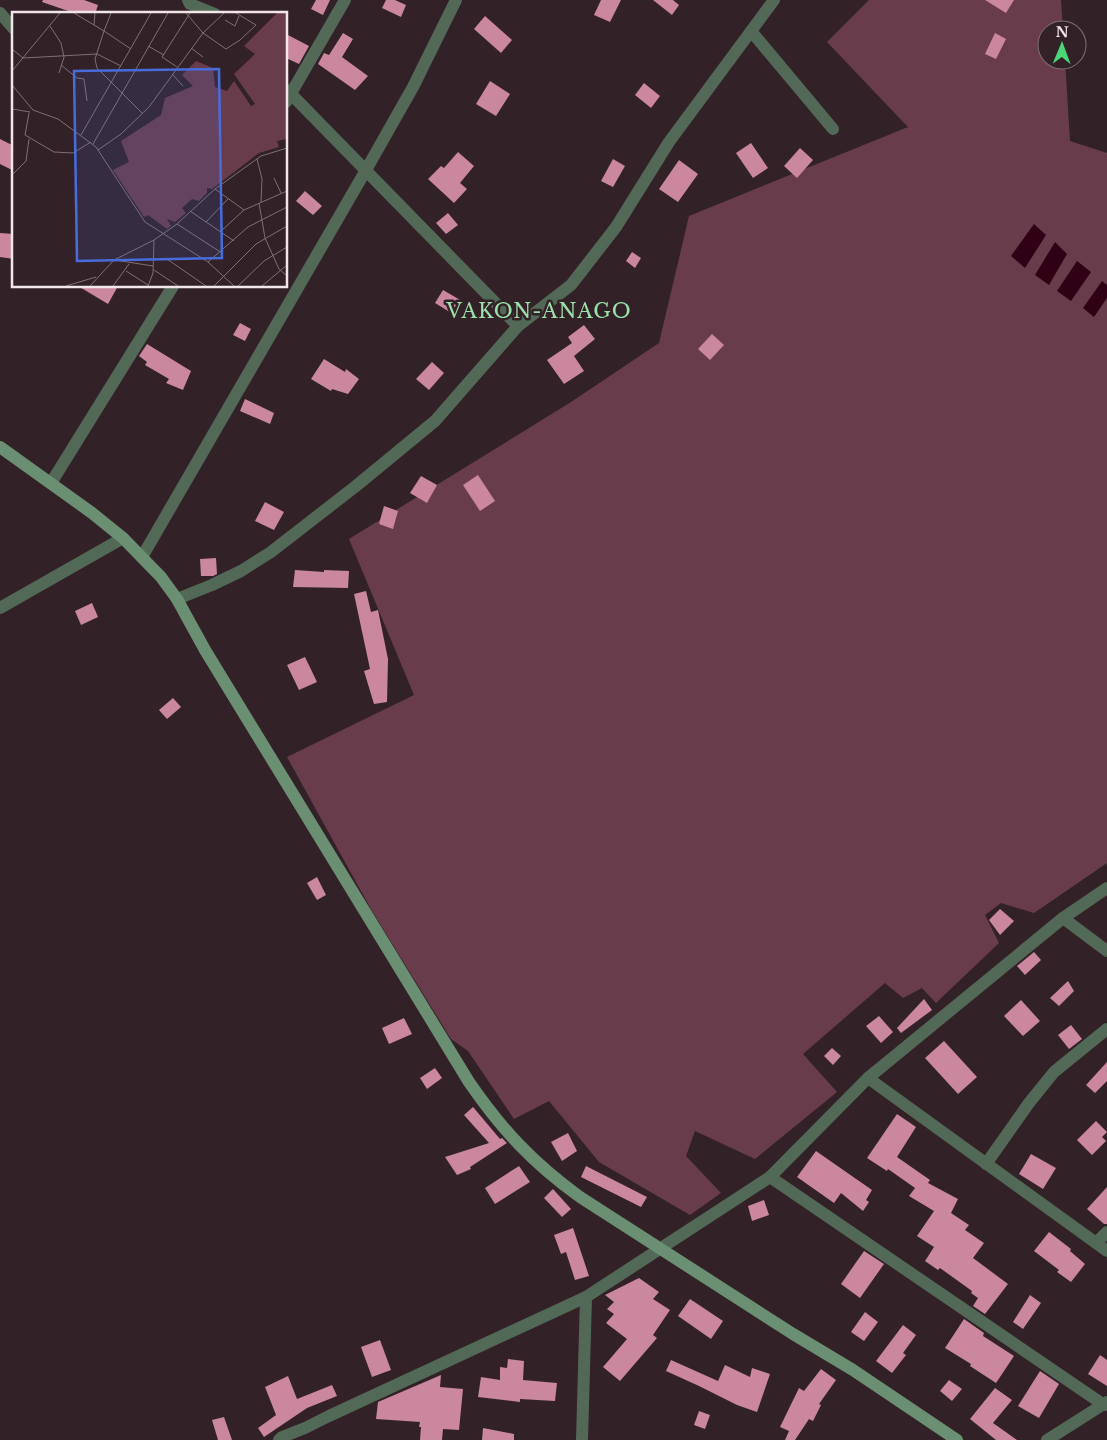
<svg xmlns="http://www.w3.org/2000/svg" width="1107" height="1440" viewBox="0 0 1107 1440" font-family="'Libre Baskerville',serif">
	<rect width="100%" height="100%" fill="#322227"/>
	<path fill="#693c4c" d="M869,0h192l2,30h-16v30h18l5,81 37,12v710l-73,50 -33,-10 -16,12 14,28 -63,60 -14,-15 -19,10 -18,-15 -82,71 34,38 -82,67 -60,-28 -9,25 35,37 -31,22 -91,-53 -50,-61 -35,18 -46,-68 -17,-12 -79,-128 -85,-154 127,-62 -65,-156 222,-137 88,-59 30,-127 219,-89 -81,-85z"/>
	<g fill="#300015">
		<path d="M1034,224l12,11 -21,33 -14,-12z"/>
		<path d="M1055,242l12,12 -18,31 -14,-10z"/>
		<path d="M1077,261l14,11 -20,29 -14,-10z"/>
		<path d="M1102,281l5,4v13l-13,19 -11,-9z"/>
	</g>
	<g fill="#ca879d">
		<path d="M43,0h41l14,5 -3,9h-18l-35,-12z"/>
		<path d="M316,0h14l-7,15 -12,-6z"/>
		<path d="M386,0h9l11,5 -5,12 -19,-9z"/>
		<path d="M601,0h20l-11,22 -16,-7z"/>
		<path d="M653,0h20l6,5 -7,10z"/>
		<path d="M985,0h29l-8,13z"/>
		<path d="M485,16l27,24 -11,13 -27,-24z"/>
		<path d="M343,33l10,6 -11,18 26,19 -13,14 -37,-26 6,-11 5,2z"/>
		<path d="M995,33l11,6 -10,20 -11,-5z"/>
		<path d="M286,34l23,12 -10,18 -13,-6z"/>
		<path d="M490,81l20,13 -14,22 -20,-12z"/>
		<path d="M644,83l16,13 -9,12 -16,-13z"/>
		<path d="M0,139l14,7v25l-14,-7z"/>
		<path d="M751,143l17,25 -15,10 -17,-25z"/>
		<path d="M800,148l13,12 -16,18 -13,-12z"/>
		<path d="M458,152l16,14 -14,17 7,6 -13,14 -26,-24 13,-13 3,2z"/>
		<path d="M613,159l12,7 -12,21 -12,-6z"/>
		<path d="M679,160l19,14 -20,28 -19,-13z"/>
		<path d="M305,191l17,15 -9,9 -17,-14z"/>
		<path d="M448,213l10,12 -12,9 -10,-11z"/>
		<path d="M0,233l14,1v25l-14,-2z"/>
		<path d="M632,252l9,6 -6,10 -9,-7z"/>
		<path d="M78,286h40l-10,18z"/>
		<path d="M443,290l19,11 -9,13 -18,-11z"/>
		<path d="M240,323l11,6 -6,12 -12,-6z"/>
		<path d="M584,325l11,14 -21,17 10,15 -20,13 -17,-24 25,-17 -4,-6z"/>
		<path d="M712,334l12,11 -14,15 -12,-11z"/>
		<path d="M147,344l44,27 -8,19 -17,-7 3,-4 -24,-14 2,-3 -8,-6z"/>
		<path d="M324,359l21,13 1,-3 13,10 -11,15 -16,-5 -1,2 -20,-12z"/>
		<path d="M432,362l12,11 -15,17 -13,-11z"/>
		<path d="M245,399l29,14 -4,11 -30,-13z"/>
		<path d="M478,475l17,26 -15,10 -17,-26z"/>
		<path d="M421,476l16,9 -10,18 -17,-10z"/>
		<path d="M265,502l19,10 -10,18 -19,-9z"/>
		<path d="M384,506l14,5 -5,18 -14,-5z"/>
		<path d="M216,558l1,16 -4,2h-12l-1,-17z"/>
		<path d="M295,570l29,2v-2l25,1 -1,17 -55,-1z"/>
		<path d="M366,591l5,21 7,-2 10,49 -1,43 -13,2 -10,-33 6,-2 -16,-75z"/>
		<path d="M92,603l6,14 -17,8 -6,-14z"/>
		<path d="M305,657l12,25 -18,8 -12,-25z"/>
		<path d="M173,698l8,9 -14,12 -8,-9z"/>
		<path d="M317,877l9,18 -9,5 -10,-17z"/>
		<path d="M1000,909l14,12 -14,14 -11,-15z"/>
		<path d="M1034,952l7,8 -16,15 -8,-9z"/>
		<path d="M1068,981l6,10 -15,15 -9,-8z"/>
		<path d="M924,999l8,11 -31,23 -4,-5z"/>
		<path d="M1021,1000l19,21 -17,15 -19,-20z"/>
		<path d="M879,1016l14,16 -12,11 -15,-17z"/>
		<path d="M404,1018l8,16 -23,10 -7,-16z"/>
		<path d="M1071,1025l11,14 -13,10 -11,-14z"/>
		<path d="M944,1041l33,36 -19,17 -33,-36z"/>
		<path d="M832,1048l9,8 -8,9 -9,-9z"/>
		<path d="M1107,1062v19l-12,12 -9,-8z"/>
		<path d="M435,1068l7,10 -15,11 -7,-11z"/>
		<path d="M473,1107l27,32 2,-1 5,5 -37,24 1,2 -14,6 -12,-18 44,-14 -25,-28z"/>
		<path d="M897,1114l19,13 -19,30 33,23 -2,3 30,16 -7,14 18,12 -4,5 19,13 -11,15 35,26 -23,30 -12,-8 5,-8 -7,-5 1,-2 -32,-23 -2,2 -13,-9 9,-14 -17,-11 17,-25 -25,-15 6,-8 -27,-19 -1,2 -20,-13z"/>
		<path d="M1096,1121l11,11 -5,5 4,4 -14,14 -15,-15z"/>
		<path d="M568,1133l9,18 -15,10 -11,-19z"/>
		<path d="M816,1151l56,39 -6,10 3,2 -6,9 -22,-18 -7,10 -37,-26z"/>
		<path d="M1031,1154l25,14 -13,21 -24,-15z"/>
		<path d="M519,1166l11,16 -35,22 -10,-16z"/>
		<path d="M586,1166l61,31 -6,10 -60,-30z"/>
		<path d="M1107,1187v37h-3l-17,-15z"/>
		<path d="M553,1189l18,20 -9,8 -18,-19z"/>
		<path d="M764,1200l5,15 -17,6 -4,-15z"/>
		<path d="M573,1228l16,48 -14,4 -9,-28 -5,2 -7,-19z"/>
		<path d="M1049,1232l22,17 -1,2 15,13 -14,18 -14,-10 2,-2 -25,-19z"/>
		<path d="M864,1251l20,13 -24,34 -19,-14z"/>
		<path d="M639,1278l20,14 -6,7 17,11 -17,25 4,3 -37,43 -17,-14 24,-28 -21,-16 8,-9 -7,-5 7,-7 -9,-7z"/>
		<path d="M1030,1295l11,8 -18,26 -10,-7z"/>
		<path d="M690,1299l33,22 -12,18 -33,-23z"/>
		<path d="M865,1312l13,10 -14,19 -13,-9z"/>
		<path d="M964,1319l20,14 -1,3 31,20 -18,27 -26,-17 1,-2 -26,-16z"/>
		<path d="M903,1325l13,10 -13,18 3,2 -14,18 -16,-12z"/>
		<path d="M380,1340l11,30 -19,7 -11,-30z"/>
		<path d="M1100,1355l7,5v26l-19,-12z"/>
		<path d="M508,1359l16,2 -1,19 34,3 -2,18 -35,-2v3l-42,-5 3,-20 19,3v-13l7,1z"/>
		<path d="M671,1360l47,21 7,-16 25,12 2,-9 18,6 -13,38 -20,-7 -38,-19 -33,-15z"/>
		<path d="M821,1369l15,11 -17,24 2,1 -8,16 -4,-2 -14,21h-10l4,-9 -9,-4 19,-39 5,3z"/>
		<path d="M1040,1371l19,13 -20,34 -21,-12z"/>
		<path d="M441,1375l-1,12 23,2 -4,41 -16,-1 -1,11h-22l1,-13h-2l1,-5 -44,-3 2,-17z"/>
		<path d="M288,1376l9,23 35,-14 5,11 -30,12 -43,29 -6,-9 18,-13 -11,-28z"/>
		<path d="M949,1380l13,9 -10,12 -12,-10z"/>
		<path d="M995,1388l17,12 -19,23 24,17h-21l-26,-21z"/>
		<path d="M699,1411l11,4 -5,14 -11,-4z"/>
		<path d="M224,1417l8,23h-14l-6,-20z"/>
		<path d="M483,1428l31,6v6h-32z"/>
	</g>
	<g fill="none" stroke-linecap="round" stroke-linejoin="round">
		<g stroke="#536957" stroke-width="12">
			<path d="M188,0l2,4 25,10"/>
			<path d="M0,13l14,16"/>
			<path d="M751,31l82,98"/>
			<path d="M286,90l5,4 227,232"/>
			<path d="M286,102l59,-102"/>
			<path d="M51,483l122,-197"/>
			<path d="M142,557l224,-387 47,-83 43,-87"/>
			<path d="M177,599l35,-14 29,-14 30,-19 85,-66 79,-65 83,-95 53,-41 45,-58 53,-85 105,-142"/>
			<path d="M0,608l123,-70"/>
			<path d="M1063,918l44,33"/>
			<path d="M868,1078l239,173"/>
			<path d="M986,1164l43,-61 25,-31 53,-43"/>
			<path d="M770,1177l334,228"/>
			<path d="M1096,1243l11,-11"/>
			<path d="M279,1440l3,-3 23,-9 24,-12 257,-119 184,-120 98,-99 195,-160 44,-30"/>
			<path d="M582,1440l4,-143"/>
			<path d="M1047,1440l60,-38"/>
		</g>
		<path stroke="#6b8f72" stroke-width="12" d="M0,447l92,66 31,25 38,39 16,22 28,51 264,432c33,48 64,81 111,115l213,137 60,36 104,70"/>
	</g>
	<g text-anchor="middle" stroke-width="5" stroke-linejoin="round" paint-order="stroke">
		<g font-size="20" letter-spacing="1" fill="#9ce0ab" stroke="#322227">
			<text x="539" y="318">VAKON-ANAGO</text>
		</g>
	</g>
	<g transform="translate(12 12)">
		<rect width="275" height="275" fill="#322227"/>
		<path d="M265,1h10v126l-10,2 2,6 -20,6 -47,36 -5,-1v5l-8,8 -7,-2 -10,9 4,5 -11,9 -8,-3 4,7 -4,3 -19,-14 -4,2 -31,-47 16,-8 -8,-21 40,-26 4,-17 28,-12 -11,-11 14,-14 17,7 2,19 12,4 7,-10 17,25 4,-2 -21,-30 21,-20 -11,-8z" fill="#693c4c"/>
		<path fill="none" stroke="#7f7075" stroke-width="1" d="M62,1l20,12M83,1l-1,12 10,6 -9,28 2,9 45,45M99,1l-7,18 27,18M174,1l17,20 23,16 14,-9 16,-15 -20,-12M213,8l10,6 4,-10M38,14l11,17 3,14 -5,16M136,34l16,9M179,36l12,9M0,37l11,9 74,-4 24,12M49,53l16,13 7,1 3,22M165,55l-15,-10 28,-44M0,59l48,-58M160,62l11,12M0,73l21,25 25,9 38,28 49,75 63,40 26,24M0,97l18,3M17,101l-4,22 29,17 19,1 18,-11M69,123l70,-122M81,132l75,-131M86,138l23,-16 28,-27 54,-74 21,-20M245,147l5,20 -1,23M0,163l14,-14 3,-22M262,166l7,15M203,177l29,21M247,191l6,35 14,31 8,7M178,199l44,30M194,210l22,-23M165,212l45,29M208,220l24,-22 43,-19M155,247l39,27M103,248l38,6M196,250l40,-35 39,-20M142,258l24,16M114,259l22,14M54,274l30,-9M78,274l24,-26 40,-20 23,-16 38,-35 46,-33 26,-8M101,274l16,-22M136,274l5,-13 1,-33M202,274l42,-42 31,-18M226,274l26,-25 23,-14M250,274l25,-21"/>
		<path fill="#486cdb" fill-opacity="0.15" stroke="#486cdb" stroke-width="2.5" d="M207,57l3,189 -145,3 -3,-190z"/>
		<rect width="275" height="275" fill="none" stroke="#f2e6e9" stroke-width="2.5"/>
	</g>
	<g transform="translate(1062 45) rotate(1)"><circle r="24" fill="#322227" stroke="#7f7075"/>
	<path d="M0-4L9 19L0 12L-9 19Z" fill="#4ad778"/>
	<text y="-8" font-size="14" font-weight="bold" text-anchor="middle" fill="#f2e6e9">N</text>
	</g>
</svg>
